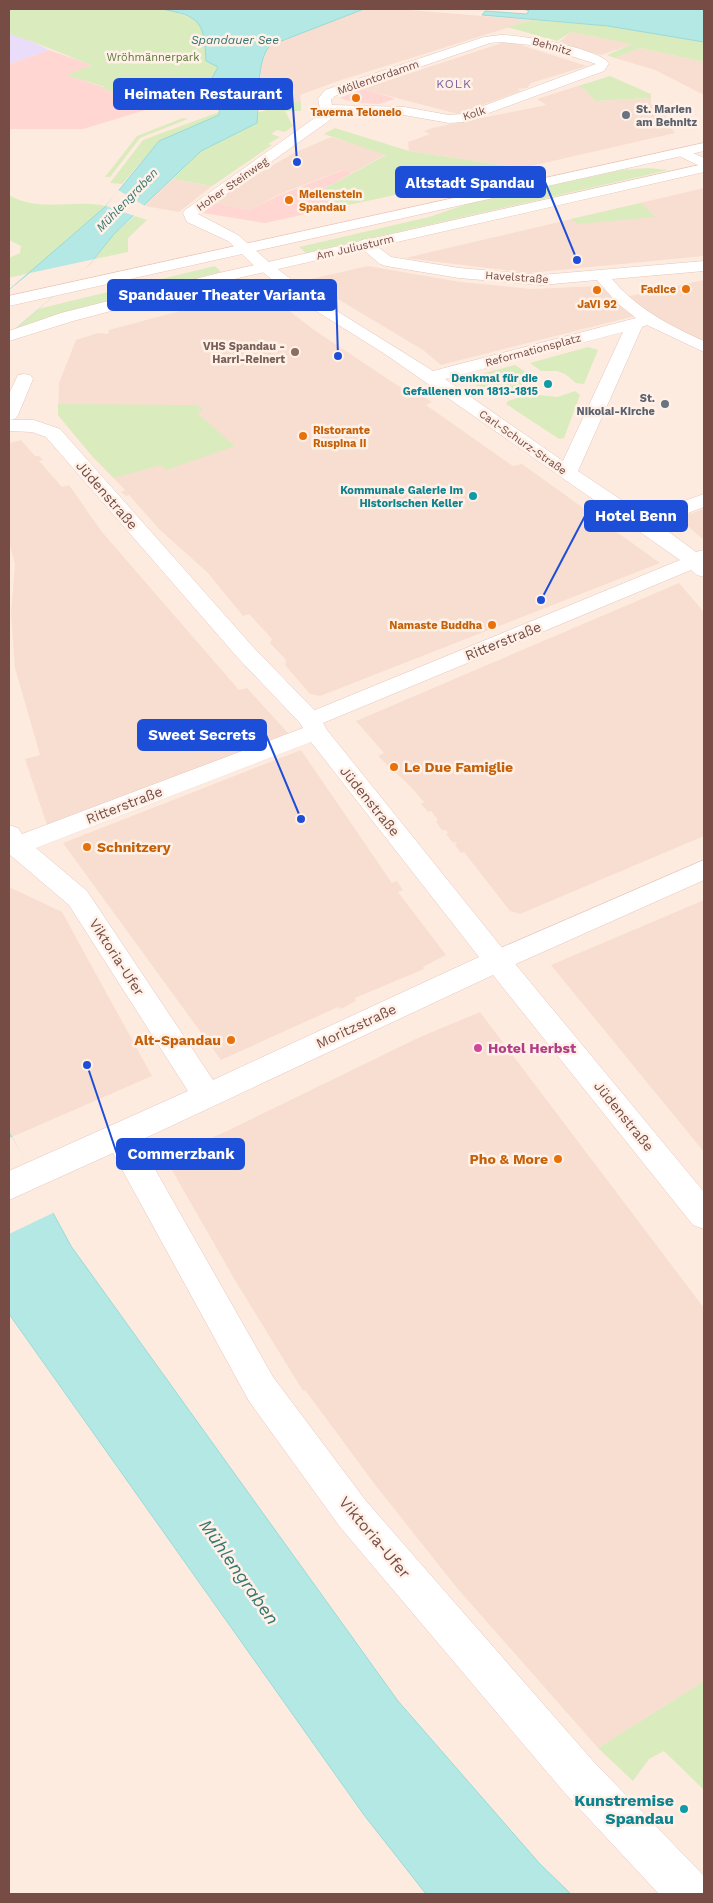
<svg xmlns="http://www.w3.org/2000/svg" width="713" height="1903" viewBox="0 0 713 1903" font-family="'Work Sans',sans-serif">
	<rect width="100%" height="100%" fill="#feebdf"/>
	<g fill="#f8ded0">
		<path d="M364,9h33l135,11 -194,61 -38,14 1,7h-42l2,-39 4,-14 5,-4z"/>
		<path d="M571,32l63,12 -33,11 -43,-12z"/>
		<path d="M508,41l79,25 -56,17 -4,5 -10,1 4,2 -63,23 -96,-25z"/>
		<path d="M640,48l64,14v33l-49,-25 -40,-12z"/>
		<path d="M578,86l6,3 11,12 56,-3v6l4,4h4l8,10h-4l12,15 -153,35 -113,-17 -1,-9 22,-8 -6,-3 8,-3 114,-23 -9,-6z"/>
		<path d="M331,137l56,17 -35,19 -10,-3 -62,24 -31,16 -34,-7 26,-19 51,-30z"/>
		<path d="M173,179l39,7 -33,26 -34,-6z"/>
		<path d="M704,188v68l-175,17 -124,-15z"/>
		<path d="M368,266l93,16 71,7 66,-3 10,3 27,27 -194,49 -18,-15 -117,-70z"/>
		<path d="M704,280v63l-28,-13 -51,-33z"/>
		<path d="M265,292l49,38 89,59 6,-2 23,15 -6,3 87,61 9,-2 138,99 -340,133 -10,-2 -25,-29 1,-5 -16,-17 2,-4 -23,-25 -6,2 -35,-43 -49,-44 -30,-34 -3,1 -5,-4 4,-2 -32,-33 -35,-42 1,-32 17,-43 22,-7 10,1 1,-4 71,-19 51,-13 6,3z"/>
		<path d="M21,440l14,16h4l4,4 -4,1 23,26 7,-2 33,47 137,158 8,-2 41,45 -133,53 -108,39 -22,-66 15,-4 -25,-87 -4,-55 4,-49 -6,-21v-100z"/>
		<path d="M704,509v31l-26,-22z"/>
		<path d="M679,583l25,29v224l-184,78 -10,-3 -43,-55 -3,-4 -3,1 -6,-8 2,-2 -5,-1 -6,-8 2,-1 -2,-3h-4l-6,-8 2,-2 -7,-9 -3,1 -7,-8 3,-2 -13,-15 -33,-31 6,-3 -28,-32z"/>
		<path d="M301,750l91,133 5,-2 6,9 -5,2 3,4 45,59 -23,12 1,2 -69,29 1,3 -15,8 -3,-2 -117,53 -158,-217z"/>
		<path d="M9,887l53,25 90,164 -140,61 -3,-7z"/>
		<path d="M704,900v252l-153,-187z"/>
		<path d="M480,1012l224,296v373l-106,67 -141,-160 -81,-102 -71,-96 -2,1 -67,-109 -71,-124 62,-27 193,-94z"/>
	</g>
	<g fill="#ffd6d2">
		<path d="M49,50l43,15 -25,10 39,13 -2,1 48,19 -69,21h-74v-65z"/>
		<path d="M362,89l28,8 5,2 -16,5 -23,-1 -16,-5z"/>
		<path d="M343,170l9,3 -32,18 17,6 -18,12h-3l-10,5 -41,9 -62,-10 12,-10 34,7 31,-15z"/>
	</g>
	<path fill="#e9ddfa" d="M9,33l4,3 6,-1 30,15 -40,14z"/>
	<g fill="#daecbd">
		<path d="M9,9l160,1 28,10 6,8 3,33 12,5 3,24h-13l-56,18 -48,-19 1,-2 -39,-12 26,-10c-12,-4 -73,-30 -79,-29l-4,-3z"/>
		<path d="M532,20l76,6 96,16v20l-64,-14 -25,10 -8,-3 25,-11 -61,-12 -14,9 -50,-14z"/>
		<path d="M610,76l41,18v4l-56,3 -11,-12 -6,-3z"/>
		<path d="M259,102h42v9h-16l8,15 -8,6 -8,-2 -6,4 9,3 -12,7 4,1 -60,41 -39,-7 28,-28 56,-28 1,-11 7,-1v-3h-6z"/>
		<path d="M219,112v3l-60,26 -37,43 -12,-1 33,-43z"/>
		<path d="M183,118l5,1 -48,19 -30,39h-5l32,-41z"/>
		<path d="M335,128l74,23 113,17 -216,46 2,-4 12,-1 16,-12 -16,-6 66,-36 -62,-21z"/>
		<path d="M647,168l22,2 -363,83 -7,-6 130,-30 41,-14 152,-33z"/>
		<path d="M9,195c31,18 63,4 97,11l-76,67 -21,5v-20l11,-5 1,-7 -12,-6z"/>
		<path d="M641,203l14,14 -77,7 -7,-5z"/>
		<path d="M135,216l12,4 -19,18v14l-33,7 19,-25z"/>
		<path d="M215,266l6,6 -99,25 -113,33v-14z"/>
		<path d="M588,347l10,3 -14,34 -8,-1 -11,-9 -8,-3h-16l-11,-8z"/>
		<path d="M515,365l15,10 -5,1 -4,7 2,3 -27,10h-4l-26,-18z"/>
		<path d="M575,391l5,4 -16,43 -5,1 -53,-35 2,-3 22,-7 27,3z"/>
		<path d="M58,404l139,1 6,5 -6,3 38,33 -69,24 -5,-5 -47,13 -21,-21 -35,-42z"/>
		<path d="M704,1681v109l-40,-39 -15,8 -16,22 -35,-33z"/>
	</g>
	<g fill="#b3e8e4" stroke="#98dbd7">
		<path d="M161,9h203l-93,36c-15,12 -12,58 -14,78l-56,28 -87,83 -23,29 -82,71v-44l97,-84 53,-65 60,-26 2,-29 -9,-8 6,-11 -12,-6c-2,-39 -5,-45 -45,-52z"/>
		<path d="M524,9h180v33l-96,-16 -126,-11 3,-4 41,3 3,-3z"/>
		<path d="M9,1132l62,114 327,455 142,163 31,30h-145l-62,-79 -355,-501z"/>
	</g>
	<g fill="#feebdf">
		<path d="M118,190l27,16 -10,10 -29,-10z"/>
		<path d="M95,259l-11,11 -75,64v-44l21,-17z"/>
		<path d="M12,1137l43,75 -46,22v-96z"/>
	</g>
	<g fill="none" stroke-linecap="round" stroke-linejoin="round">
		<g stroke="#e4c7be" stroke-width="1">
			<g id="pedestrian">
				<path d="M365,239l5,2 21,16 68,11 82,7 163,-14v10l-92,8c24,29 58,47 92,62v11l-57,-27 -5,2 -64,144 66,44 60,-21v13l-46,17 38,28 8,-2v27l-7,-2 -6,-5 -380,158 -8,-3 -4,-5 4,-5 377,-155 -295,-206 -96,-60 -32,-27 2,-3h12l45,34 117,73 203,-53 -19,-15 -20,-23 -56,5 -82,-7 -73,-12 -6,-2 -20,-17 -3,-3 3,-3zM623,332l-60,129 -118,-82z"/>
				<path d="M704,860v20l-197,88 -10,3 -10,-3 -4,-7 4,-7z"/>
			</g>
		</g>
		<g stroke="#e4c7be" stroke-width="1">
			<g id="minor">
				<path d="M501,35c21,0 96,13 108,28l-5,8 -140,51 -15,1 -45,-8 -71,-2 -3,7 -132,94 40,21 33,29 2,3 -2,3h-12l-31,-29 -41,-19 -4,-9 2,-3 134,-95 1,-6 -2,-10 7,-9 159,-53zM501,42l39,4 56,18 -134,50 -13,1 -45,-8 -72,-2 -1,-5 4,-4 155,-53z"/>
				<path d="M682,148l22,10v10l-27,-13 -2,-3z"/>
				<path d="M24,374l6,1 3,4 -15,36 -3,4 -6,1h25l26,9 194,219 65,67 8,15 180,224 197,238v37l-11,-4 -200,-250 -354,166 134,236 93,124 227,260 111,115v18h-45l-96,-103 -223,-264 -91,-126 -136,-248 -104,47v-29l179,-80 -119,-186 -60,-51v-29l9,3 4,6 281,-106 -3,-5 -62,-65 -192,-221 -14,-5 -23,-1v-37l9,-19zM311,742l168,215 -266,123 -126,-189 -51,-43z"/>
			</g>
		</g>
		<g stroke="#eac6ba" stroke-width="1">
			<g id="secondary">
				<path d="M704,143v8l-695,155v-10z"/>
				<path d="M704,164v8l-483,110 -148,39 -64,20v-10l52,-18 158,-40z"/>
			</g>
		</g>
		<use href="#pedestrian" fill="#fff" fill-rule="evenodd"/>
		<use href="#minor" fill="#fff" fill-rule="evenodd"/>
		<use href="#secondary" fill="#fff" fill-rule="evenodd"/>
	</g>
	<g fill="#e8710a" stroke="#fff1e7" stroke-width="2">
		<circle cx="356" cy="98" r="5"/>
		<circle cx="289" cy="200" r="5"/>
		<circle cx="686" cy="289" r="5"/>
		<circle cx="597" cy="290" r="5"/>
		<circle cx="303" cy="436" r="5"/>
		<circle cx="492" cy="625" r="5"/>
		<circle cx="394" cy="767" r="5"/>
		<circle cx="87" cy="847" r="5"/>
		<circle cx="231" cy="1040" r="5"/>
		<circle cx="558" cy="1159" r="5"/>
	</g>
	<g fill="#6b7280" stroke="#fff1e7" stroke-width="2">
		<circle cx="626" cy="115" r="5"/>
		<circle cx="665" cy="404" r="5"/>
	</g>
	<circle fill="#8d6e63" stroke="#fff1e7" stroke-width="2" cx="295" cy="352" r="5"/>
	<g fill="#0f9aa8" stroke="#fff1e7" stroke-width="2">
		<circle cx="548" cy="384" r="5"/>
		<circle cx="473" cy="496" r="5"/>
		<circle cx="684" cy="1809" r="5"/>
	</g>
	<circle fill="#d1479c" stroke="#fff1e7" stroke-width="2" cx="478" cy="1048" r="5"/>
	<g text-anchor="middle" stroke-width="5" stroke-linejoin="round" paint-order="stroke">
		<g font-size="11" fill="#764c45" stroke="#fff1e7">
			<text transform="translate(552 46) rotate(16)" y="4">Behnitz</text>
			<text transform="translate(378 77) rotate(-19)" y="4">Möllentordamm</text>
			<text transform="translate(474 113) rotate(-17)" y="4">Kolk</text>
			<text transform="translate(232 184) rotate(-35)" y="4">Hoher Steinweg</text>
			<text transform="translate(355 247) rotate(-13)" y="4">Am Juliusturm</text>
			<text transform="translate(517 277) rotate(4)" y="4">Havelstraße</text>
			<text transform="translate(533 350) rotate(-15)" y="4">Reformationsplatz</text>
			<text transform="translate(523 442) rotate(35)" y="4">Carl-Schurz-Straße</text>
		</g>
		<g font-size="11" fill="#59773a" stroke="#fff1e7">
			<text x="153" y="61">Wröhmännerpark</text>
		</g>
		<g font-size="11" font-weight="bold" fill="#5b616d" stroke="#fff1e7" text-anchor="start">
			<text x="636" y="113">St. Marien<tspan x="636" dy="13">am Behnitz</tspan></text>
			<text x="655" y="402" text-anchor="end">St.<tspan x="655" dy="13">Nikolai-Kirche</tspan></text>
		</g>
		<g font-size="11" font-weight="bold" fill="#c56008" stroke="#fff1e7">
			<text x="356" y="116">Taverna Teloneio</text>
			<text x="299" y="198" text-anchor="start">Meilenstein<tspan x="299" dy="13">Spandau</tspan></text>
			<text x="676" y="293" text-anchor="end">Fadice</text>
			<text x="597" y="308">JaVi 92</text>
			<text x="313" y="434" text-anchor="start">Ristorante<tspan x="313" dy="13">Ruspina II</tspan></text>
			<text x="482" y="629" text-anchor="end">Namaste Buddha</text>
		</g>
		<g font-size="11" font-weight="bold" fill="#785e54" stroke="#fff1e7" text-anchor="end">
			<text x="285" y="350">VHS Spandau -<tspan x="285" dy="13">Harri-Reinert</tspan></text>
		</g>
		<g font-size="11" font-weight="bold" fill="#0d838f" stroke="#fff1e7" text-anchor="end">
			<text x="538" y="382">Denkmal für die<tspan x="538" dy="13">Gefallenen von 1813-1815</tspan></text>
			<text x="463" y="494">Kommunale Galerie im<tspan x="463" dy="13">Historischen Keller</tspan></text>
		</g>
		<g font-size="12" font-style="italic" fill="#357672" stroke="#fff1e7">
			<text x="235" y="44">Spandauer See</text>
			<text transform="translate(127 200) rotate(-46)" y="4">Mühlengraben</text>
		</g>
		<g font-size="12" letter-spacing="1" fill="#7a609a" stroke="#fff1e7">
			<text x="454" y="88">KOLK</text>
		</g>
		<g font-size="14" fill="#764c45" stroke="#fff1e7">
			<text transform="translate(107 495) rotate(49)" y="5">Jüdenstraße</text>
			<text transform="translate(503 641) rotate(-22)" y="5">Ritterstraße</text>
			<text transform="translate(370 801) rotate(51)" y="5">Jüdenstraße</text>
			<text transform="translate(124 805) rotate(-21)" y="5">Ritterstraße</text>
			<text transform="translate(117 957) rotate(57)" y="5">Viktoria-Ufer</text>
			<text transform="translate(356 1026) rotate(-25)" y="5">Moritzstraße</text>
			<text transform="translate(624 1116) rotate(51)" y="5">Jüdenstraße</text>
		</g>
		<g font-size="14" font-weight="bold" fill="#c56008" stroke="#fff1e7" text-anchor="start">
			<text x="404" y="772">Le Due Famiglie</text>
			<text x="97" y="852">Schnitzery</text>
			<text x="221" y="1045" text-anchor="end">Alt-Spandau</text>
			<text x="548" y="1164" text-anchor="end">Pho &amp; More</text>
		</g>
		<g font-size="14" font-weight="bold" fill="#b23c85" stroke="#fff1e7" text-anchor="start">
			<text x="488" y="1053">Hotel Herbst</text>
		</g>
		<g font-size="16" fill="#764c45" stroke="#fff1e7">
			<text transform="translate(375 1537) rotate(50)" y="6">Viktoria-Ufer</text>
		</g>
		<g font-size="16" font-weight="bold" fill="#0d838f" stroke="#fff1e7" text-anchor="end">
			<text x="674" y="1806">Kunstremise<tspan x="674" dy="18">Spandau</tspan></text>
		</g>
		<g font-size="18" font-style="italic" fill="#357672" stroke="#fff1e7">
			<text transform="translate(239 1572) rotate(55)" y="6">Mühlengraben</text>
		</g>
	</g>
	<path fill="none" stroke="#1d4ed8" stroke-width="2" d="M297 162L292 94M577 260L545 182M338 356L336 295M541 600L585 516M301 819L266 735M87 1065L117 1154"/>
	<g fill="#1d4ed8" stroke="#fff1e7" stroke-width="2">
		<circle cx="297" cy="162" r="5"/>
		<circle cx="577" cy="260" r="5"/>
		<circle cx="338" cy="356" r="5"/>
		<circle cx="541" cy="600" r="5"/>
		<circle cx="301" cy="819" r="5"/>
		<circle cx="87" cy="1065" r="5"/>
	</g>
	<g fill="#1d4ed8" stroke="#1d4ed8" stroke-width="2">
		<rect x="114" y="79" width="178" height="30" rx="5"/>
		<rect x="396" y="167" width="149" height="30" rx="5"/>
		<rect x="108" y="280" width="228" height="30" rx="5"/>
		<rect x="585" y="501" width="102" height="30" rx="5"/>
		<rect x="138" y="720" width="128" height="30" rx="5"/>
		<rect x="117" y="1139" width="127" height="30" rx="5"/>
	</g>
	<g font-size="15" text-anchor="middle" font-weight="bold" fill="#fff">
		<text x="203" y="99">Heimaten Restaurant</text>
		<text x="470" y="188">Altstadt Spandau</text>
		<text x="222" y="300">Spandauer Theater Varianta</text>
		<text x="636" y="521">Hotel Benn</text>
		<text x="202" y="740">Sweet Secrets</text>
		<text x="181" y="1159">Commerzbank</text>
	</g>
	<rect width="713" height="1903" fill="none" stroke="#764c45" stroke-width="20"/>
</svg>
